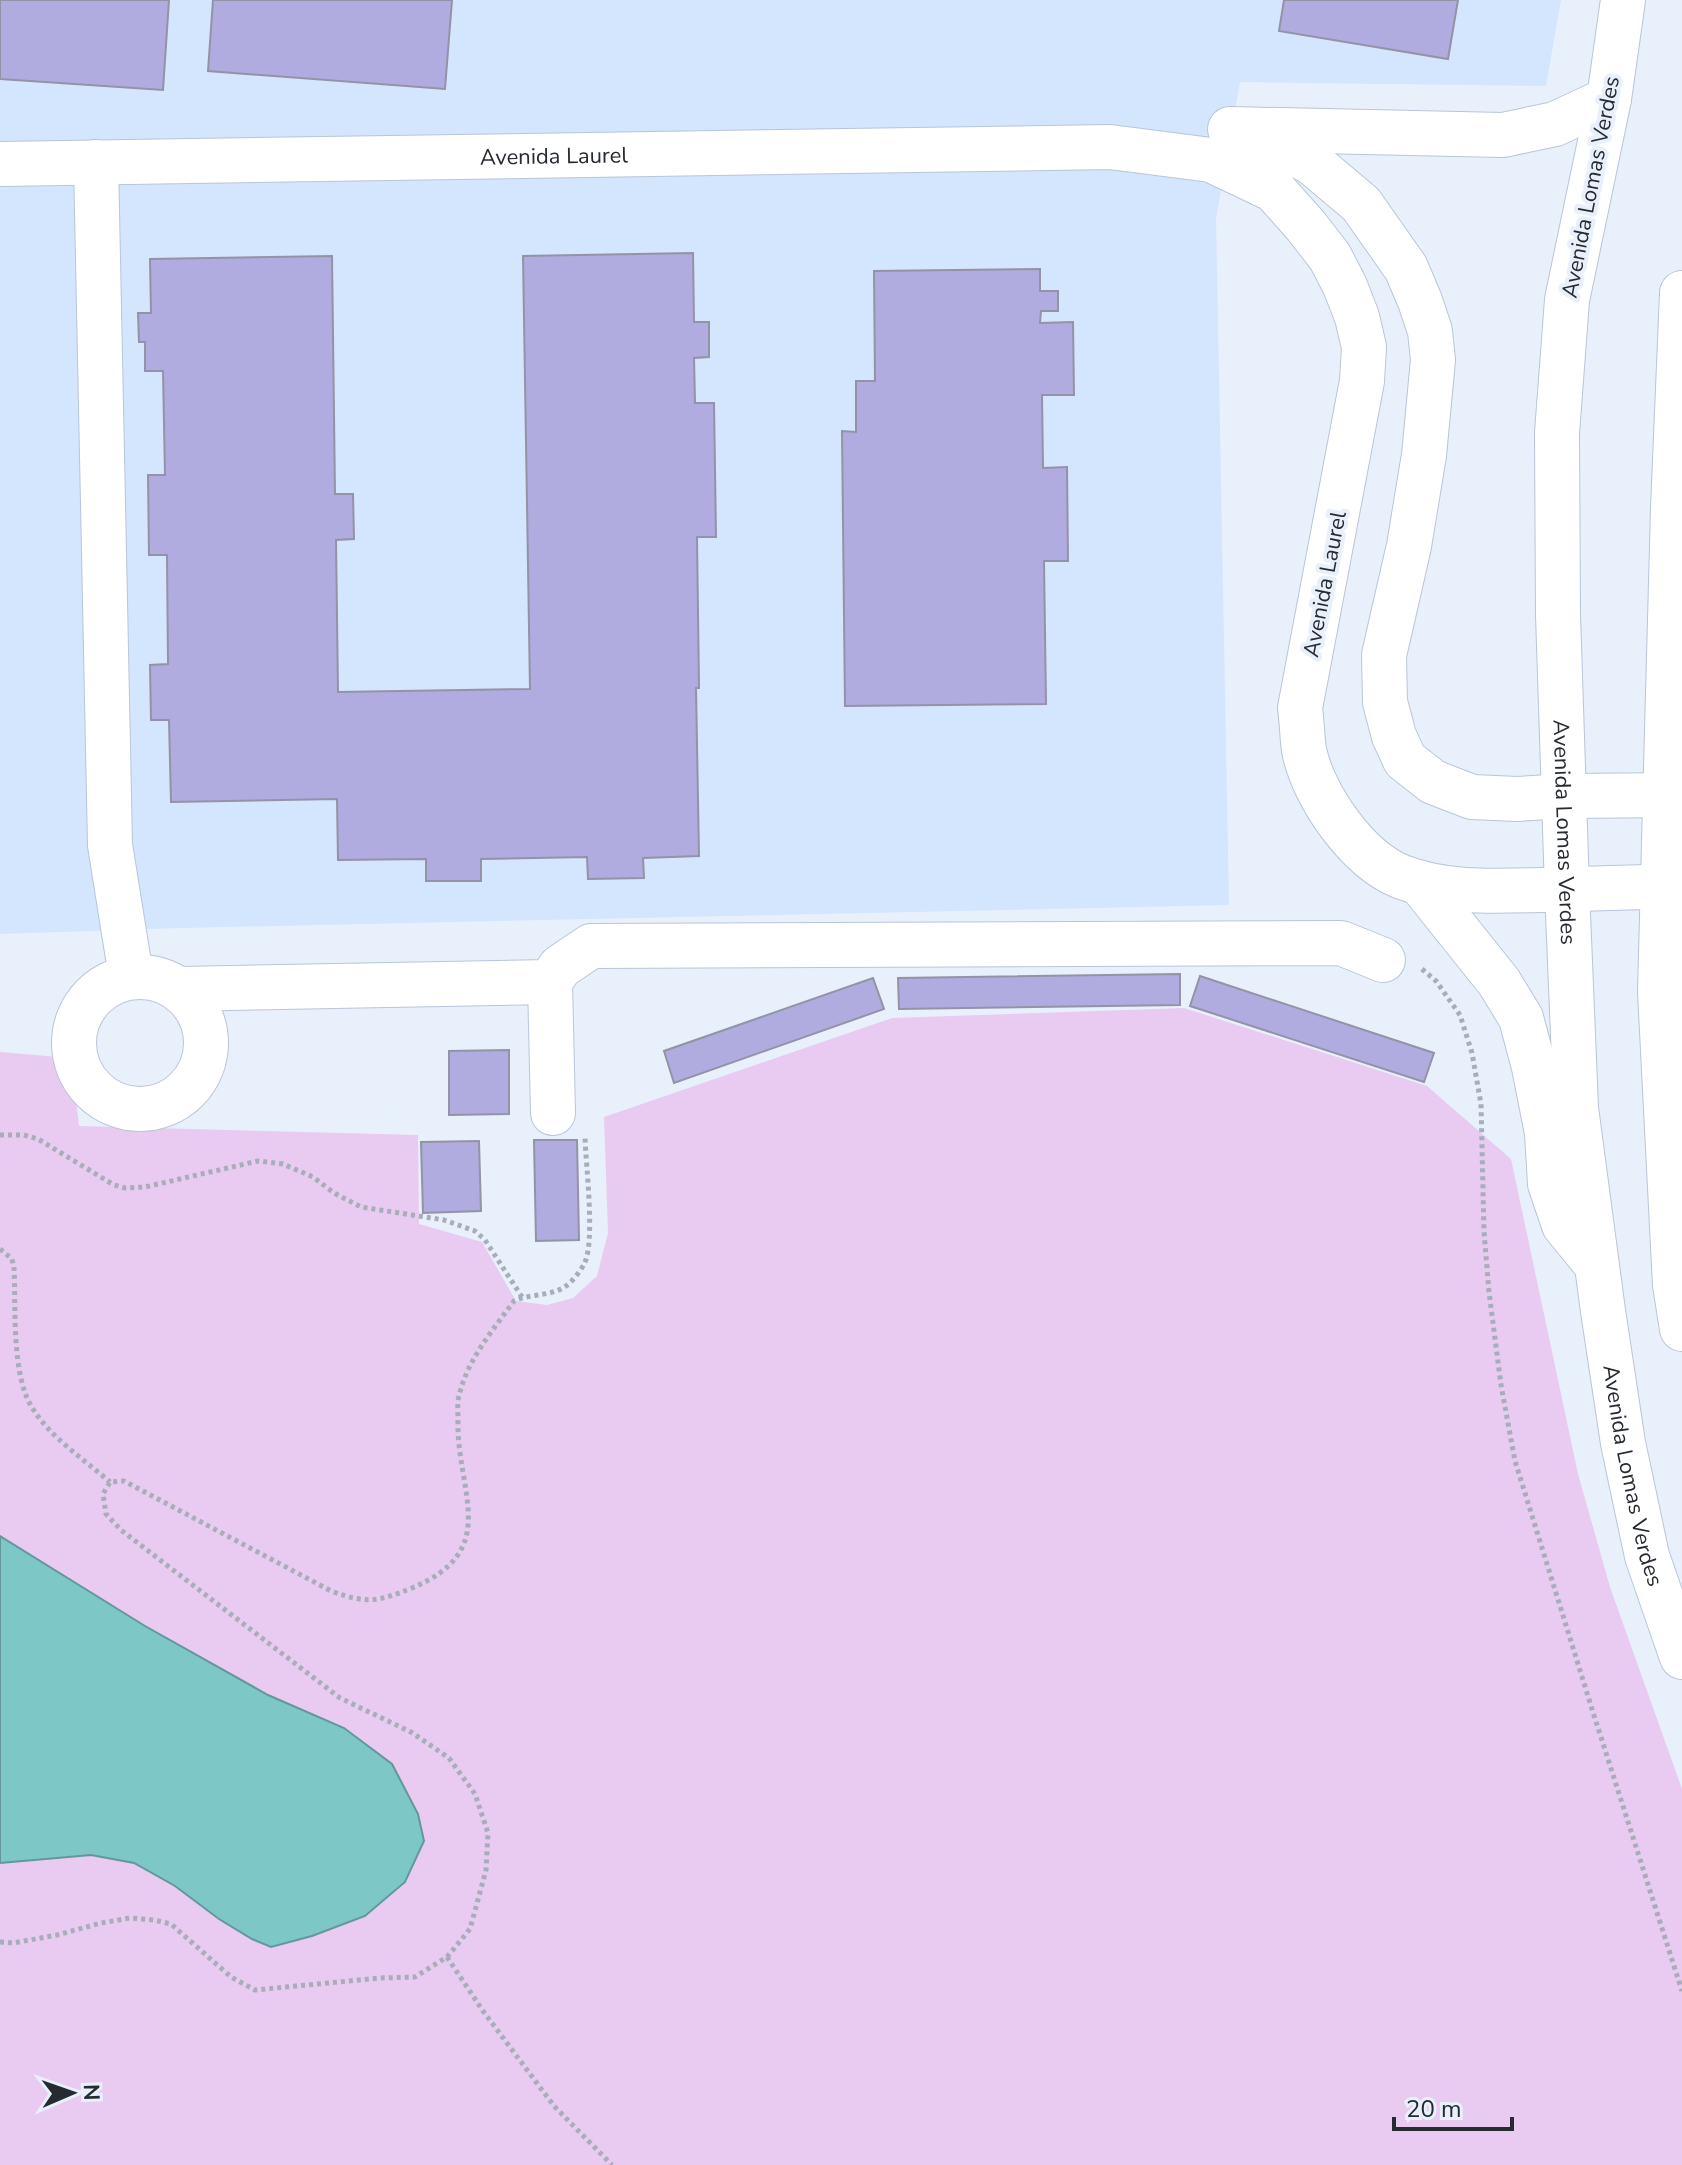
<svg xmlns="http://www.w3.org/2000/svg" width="1682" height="2165" viewBox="0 0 1682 2165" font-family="'Nunito Sans',sans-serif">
	<rect width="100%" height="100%" fill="#e8f0fc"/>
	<path fill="#d4e5fe" d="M0,0h1561l-15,86 -306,-4 -24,137 13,686 -1049,23 -180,6z"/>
	<path fill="#e9caf0" d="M1184,1008l243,78 84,73 67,315 32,113 72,202v376h-1682v-1113l71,6 8,68 339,9 1,89 63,18 34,59 31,4 26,-7 24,-22 11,-43 -4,-116 288,-99z"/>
	<path fill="#7dc7c7" stroke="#63989a" stroke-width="2" d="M0,1536l145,90 123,69 76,33 48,36 26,50 6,27 -19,41 -40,34 -53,20 -41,11 -19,-8 -33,-20 -44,-33 -41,-23 -43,-8 -91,8z"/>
	<g fill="#b1acdf" stroke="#9492a6" stroke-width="2">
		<path d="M0,0h169l-6,90 -163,-11z"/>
		<path d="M213,0h239l-7,89 -237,-18z"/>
		<path d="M1284,0h174l-10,59 -169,-28z"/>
		<path d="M693,253l1,69h15v35l-15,1 1,45h19l2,134h-19l2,151h-3l3,168 -56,2 1,20 -56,1 -1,-22 -106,2v22h-55v-22l-88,1 -1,-61 -166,3 -2,-82h-18l-1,-55 18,-1 -1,-109h-18l-1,-80h17l-2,-104h-18v-29h-6l-1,-29h13l-1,-54 182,-3 3,238h18l1,45 -18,1 2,152 192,-3 -7,-433z"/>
		<path d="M1040,269v22h18v20h-17l-1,12 33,-1 1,73h-32l1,73 24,-1 1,94h-24l2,143 -201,2 -3,-275 14,1v-51h19l-1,-110z"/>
		<path d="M1180,974v31l-281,4 -1,-31z"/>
		<path d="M1200,976l234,77 -10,29 -234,-76z"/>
		<path d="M873,978l11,31 -210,74 -10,-32z"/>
		<path d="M509,1050v64l-60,1v-64z"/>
		<path d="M534,1140h43l2,100 -43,1z"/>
		<path d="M479,1141l2,70 -58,2 -2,-71z"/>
	</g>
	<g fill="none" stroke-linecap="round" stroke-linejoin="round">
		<g stroke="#b9c5d8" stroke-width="46">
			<g id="minor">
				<path d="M1237,132l32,9 42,21 50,42 45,64 14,33 10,30 3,29 -9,95 -15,91 -25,109 1,47 9,34 11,24 28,22 39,15 45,2 48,-3 117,-1"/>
				<path d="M96,162l14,683 21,131"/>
				<path id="s1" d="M0,164l1110,-17 101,13 63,30 32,36 24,31 15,29 12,31 7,30 -2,34 -62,327c2,14 2,28 4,42 9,46 54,110 98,127 44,17 93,14 139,13 47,-1 94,-3 141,-4"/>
				<circle cx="140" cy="1043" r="66"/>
				<path d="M550,982l3,131"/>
				<path d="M180,989l370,-7 10,-15 31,-21 750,-3 42,17"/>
			</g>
		</g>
		<g stroke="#b9c5d8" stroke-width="46">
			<g id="highway">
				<path id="s2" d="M1623,0l-14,99 -42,201 -10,133 1,182 9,274 9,219 27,203 20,132 24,113 35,101"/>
				<path d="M1230,129l273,6 52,-11 54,-25"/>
				<path d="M1682,293l-9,215 -13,484 15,293 7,44"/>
				<path d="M1419,882l80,100 22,36 13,49 13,66 3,51 14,41 27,33"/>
			</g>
		</g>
		<g stroke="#a7aeb8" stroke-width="5" stroke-dasharray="4 4" stroke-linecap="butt">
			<path d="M1422,969l14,12 24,34 12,38 9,51 3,128 5,60 12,93 14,76 77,248 90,282"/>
			<path d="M0,1135h24l14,4 76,46 11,3 20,-1 113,-26 25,3 30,13 21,16 27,14 83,13 31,11 10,9 37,57"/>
			<path d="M0,1249l12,10 2,8c2,41 -3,109 19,142 17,28 53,52 77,73"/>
			<path d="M0,1942l13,1 44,-8 44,-12 29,-5 24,2 17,4 60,53 24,13 125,-12 35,-1 32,-20 23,-28 16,-59 2,-37 -13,-39 -26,-36 -38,-26 -71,-34 -219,-168 -15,-16 -3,-20 7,-12 14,-1 207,110c36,13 46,11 81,-3 91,-38 44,-97 46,-168 0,-8 -1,-17 1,-24 8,-36 34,-66 55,-95 17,-8 36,-4 52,-15 7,-5 16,-17 19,-24 10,-23 1,-96 0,-124"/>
			<path d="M447,1957l36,54 71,95 58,59"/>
		</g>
		<use href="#minor" stroke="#fff" stroke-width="44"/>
		<use href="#highway" stroke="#fff" stroke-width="44"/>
	</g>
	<g text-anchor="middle" stroke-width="8" stroke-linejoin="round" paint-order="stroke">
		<g font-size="22" fill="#262a31" stroke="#e8f0fc">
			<text dy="8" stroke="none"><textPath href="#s1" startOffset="554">Avenida Laurel</textPath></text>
			<text transform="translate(1590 187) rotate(-79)" y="8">Avenida Lomas Verdes</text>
			<text transform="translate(1324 584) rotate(-79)" y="8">Avenida Laurel</text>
			<text dy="8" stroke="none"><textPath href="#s2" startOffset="838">Avenida Lomas Verdes</textPath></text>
			<text dy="8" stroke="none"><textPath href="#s2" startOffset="1486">Avenida Lomas Verdes</textPath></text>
		</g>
	</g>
	<g transform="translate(72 2093) rotate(88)" stroke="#e8f0fc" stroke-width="6" paint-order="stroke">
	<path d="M0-6L14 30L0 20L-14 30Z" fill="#262a31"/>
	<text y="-12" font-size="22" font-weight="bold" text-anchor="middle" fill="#262a31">N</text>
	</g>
	<path d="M1394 2117v12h118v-12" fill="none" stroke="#262a31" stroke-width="4"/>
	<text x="1406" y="2117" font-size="24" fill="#262a31" stroke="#e8f0fc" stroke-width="6" paint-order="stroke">20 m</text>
</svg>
